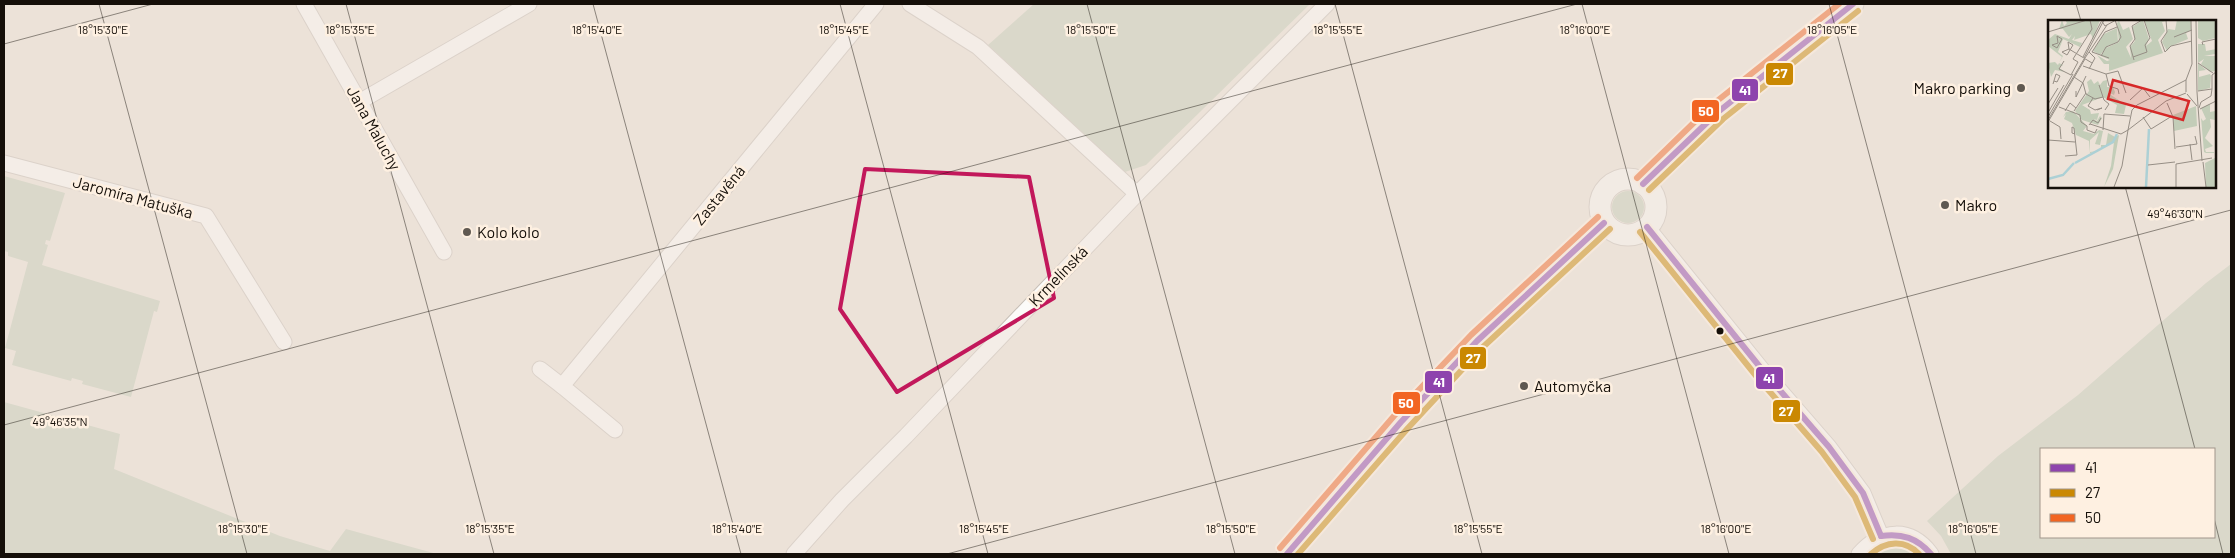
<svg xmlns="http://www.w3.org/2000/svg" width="2235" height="558" viewBox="0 0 2235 558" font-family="Barlow,sans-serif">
	<rect width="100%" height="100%" fill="#ece2d8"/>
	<g fill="#c3cdb8" fill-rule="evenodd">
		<path d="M1034,4h276l-164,161 -21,7 -137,-127z"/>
		<path d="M4,176l61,17 -15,48 -4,-1 -1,4 3,1 -6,20 118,36 -3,11 -3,-1 -23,86 -49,-13 1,-3 -11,-3 -1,3 -59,-16 4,-14 -11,-3 23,-86 -20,-6v-4l-4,-1z"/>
		<circle cx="1628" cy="207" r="16"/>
		<path d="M2231,264v290h-280l-10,-18 -14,-15 71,-65 80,-61 128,-112zM2041,449h173v88h-173z"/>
		<path d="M4,402l116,32 -6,35 166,67 50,15 16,-22 91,25h-433z"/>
		<path d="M1897,542l10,1 15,11h-51c8,-8 15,-11 26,-12z"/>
	</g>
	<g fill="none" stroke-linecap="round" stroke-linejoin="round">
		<g stroke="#c7bfb7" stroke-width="17">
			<g id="street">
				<path d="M304,4l140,248"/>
				<path d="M910,4l68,43 159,147"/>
				<path d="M359,102l170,-98"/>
				<path d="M4,163l202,53 78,126"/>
				<path d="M1647,227l117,145 65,75 34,46 18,43"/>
				<path d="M540,369l22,17"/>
				<path d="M615,430l-53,-44 314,-382"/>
				<path d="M794,554l48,-54 64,-64 231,-242 190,-190"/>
				<path d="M1859,554c22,-25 51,-28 72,0"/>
			</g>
		</g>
		<g stroke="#c7bfb7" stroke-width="23">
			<g id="secondary">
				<circle cx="1628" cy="207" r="28"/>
				<path d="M1643,184c62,-68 138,-123 210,-180"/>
				<path d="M1287,554l114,-132 76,-81 127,-118"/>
			</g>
		</g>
		<use href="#street" stroke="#fcfbf9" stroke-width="15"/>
		<use href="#secondary" stroke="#f9f6f2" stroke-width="21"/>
		<g stroke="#fef0e1" stroke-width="10">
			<g id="bus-1">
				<path d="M1643,184l75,-72 135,-108"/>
				<path d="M1647,227l117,145 65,75 34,46 18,43"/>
				<path d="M1881,536c21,-3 36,2 50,18"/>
				<path d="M1287,554l114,-132 76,-81 127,-118"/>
			</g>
		</g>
		<g stroke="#fef0e1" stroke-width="10">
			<g id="bus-2">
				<path d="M1649,190l74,-71 135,-108"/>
				<path d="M1640,232l117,145 65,75 33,45 18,42"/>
				<path d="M1298,554l110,-126 75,-81 127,-118"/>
				<path d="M1871,554c15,-13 34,-15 48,0"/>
			</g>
		</g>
		<g stroke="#fef0e1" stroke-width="10">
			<g id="bus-3">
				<path d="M1637,178l75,-73 127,-101"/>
				<path d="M1280,548l114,-132 77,-81 127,-118"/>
			</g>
		</g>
		<use href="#bus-1" stroke="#8e44ad" stroke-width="6"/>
		<use href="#bus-2" stroke="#ca8802" stroke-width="6"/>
		<use href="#bus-3" stroke="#f26522" stroke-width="6"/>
	</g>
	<path d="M0 0H2235V558H0ZM865,169l164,8 25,121 -157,94 -57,-83z" fill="#ece2d8" fill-opacity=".55" fill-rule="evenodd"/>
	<path fill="none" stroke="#c2185b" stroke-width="4" stroke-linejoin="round" d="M865,169l164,8 25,121 -157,94 -57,-83z"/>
	<path fill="none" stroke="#150f09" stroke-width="1" stroke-opacity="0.45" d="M99,4l148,550M346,4l148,550M593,4l148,550M840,4l148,550M1087,4l148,550M1335,4l147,550M1582,4l147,550M1829,4l147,550M2076,4l5,17M4,44l149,-40M2125,186l70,263M4,425l1573,-421M2214,518l9,36M947,554l1284,-344"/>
	<g fill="#605951" stroke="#fef0e1" stroke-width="2">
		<circle cx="2021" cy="88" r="5"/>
		<circle cx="1945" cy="205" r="5"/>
		<circle cx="467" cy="232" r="5"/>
		<circle cx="1524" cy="386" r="5"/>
	</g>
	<circle fill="#150f09" stroke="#fef0e1" stroke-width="2" cx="1720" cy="331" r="4.5"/>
	<g text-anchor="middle" stroke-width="5" stroke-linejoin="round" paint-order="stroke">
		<g font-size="16" fill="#150f09" stroke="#fef0e1" text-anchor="start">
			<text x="2011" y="94" text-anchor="end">Makro parking</text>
			<text x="1955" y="211">Makro</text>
			<text x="477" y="238">Kolo kolo</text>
			<text x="1534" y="392">Automyčka</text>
		</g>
		<g font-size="16" fill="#150f09" stroke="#fef0e1">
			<text transform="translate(374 128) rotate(61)" y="6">Jana Maluchy</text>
			<text transform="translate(719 195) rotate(-51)" y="6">Zastavěná</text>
			<text transform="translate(133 197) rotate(15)" y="6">Jaromíra Matuška</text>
			<text transform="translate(1058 276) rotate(-46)" y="6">Krmelínská</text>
		</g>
	</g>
	<g transform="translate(2048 20)">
		<rect width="168" height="168" fill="#ece2d8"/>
		<path d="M14,0l2,6 3,-3 -2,-3h35l-7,19 -2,-5 -17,6 1,-4 -3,4 10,3 -2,4 -17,-8 -5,13 5,4 -4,7 4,2 -4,3 6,4 -10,-2 -4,7 -3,-14 7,-1 3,3 4,-8 -14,-11 1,-7 6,-5 14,5 3,-5 -3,3 -6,-8h-4zM95,0l6,19 -3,7 6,-5 -8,-21h27l-9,2 3,9 -7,9 5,13 -54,18v-7h-5l-7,-9 10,6 3,-1 -9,-4 5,-8 13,-6 -2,-19 2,-2 4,9 6,-3 4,12 -7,8 5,11 -1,-11 5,-6 -3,-14zM129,0h14v10l-5,3 2,6 -17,7 -4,5 -5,-9 6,-13 7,1zM150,0h17v18l-12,3 -5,-3zM69,8l1,14 -10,4 -8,9 -7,-4 11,-17zM150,24h7l1,7 10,-2 -1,5 -11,2h11v15l-5,1 -9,-8 3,-5 -6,4 8,7 -7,1v6l11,-3 1,2 -1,12 -12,3zM43,59l3,5 4,-3 2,4 3,-4 4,-1v7h6l2,5 -1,3 -4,-2v-4l-2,4 18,12 -2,9 -9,-1 2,-8 -14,-8 -21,8 8,5 1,4 8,-1 -2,7 -4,-1 4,2 3,-5 2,2 -4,7 -16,-5 -7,-9 14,-20 -2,-9zM162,84v8l5,-1v9l-5,-1 1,8 -6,11 8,8 -8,3 1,3h8v1h-8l-2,-1 -3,-34 2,3 3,-2 -5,-11zM148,86l1,20 -23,5 -1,-16zM25,91l14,15 -4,5 11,3 5,-4 4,1 -3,14 -5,-1 4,-12 -9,8v12l9,-1 -9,2 -1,-12 -13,-6 -4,-12 -8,-4 2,-5 -3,3 3,-5zM60,113l7,4 4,-2 -6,34 -9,18 7,-21 3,-24 -13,7v-4h5zM167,138v29h-9l-1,-24z" fill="#c3cdb8"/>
		<path fill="none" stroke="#acd0d5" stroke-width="2.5" d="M27,143l38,-21 4,-8M0,159l15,-4 11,-12M98,167l3,-58"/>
		<path fill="none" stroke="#968e85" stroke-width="1" d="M53,0l4,6 11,-6M67,0l6,17 -3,5M118,0l1,12 -6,9 4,11 6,-6 21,-5M148,0l1,72 5,69M0,12l39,-12M9,16l5,3 -5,9 -5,-3 6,-2zM126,17l18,-7M20,22l5,3 -6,10 -5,-3 7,-3zM155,25l-1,-3 14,-3M21,29l23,14M41,32l6,6 -6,11M53,36l5,-9 12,-5M35,37l18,-35M85,37l14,-5 -2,-7 5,-7 -6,-18M36,38l20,-38M37,38l22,-33M61,38l-17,-6 13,-20 12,-5M86,40l-4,-14 5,-7 -3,-13 10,-6M16,41l-5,8 12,6 7,-13 -5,-3 19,-30 -2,-9M150,43l15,10M35,46l23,8 3,12 9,3 1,5M58,54l12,-3 8,22M26,57l9,6 3,11 9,5 8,-2M138,60l6,-16 -1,-44M5,64l3,-10 4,2 -3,6 -3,-1M51,65l5,15 5,4 -4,6M28,71v6l10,-21M150,71l14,-2v-14l4,-3M139,74l10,12M45,78l-5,8 7,4 7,-2 -5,2M82,80l13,-12 7,9M119,83l6,14 2,32M0,84l10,-16M11,87l21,8 1,7 6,4M151,88l2,-6 10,-6 1,-7M152,89l16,-8M1,91l15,-26M17,91l5,-8 6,5M26,91l12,-18M0,97l25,-43M95,97l8,12 21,-13M0,100l36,-61M2,101l10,6 1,12M0,102l37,-63M42,104l31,10 7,-4 4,-20 5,-5 49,-25v12M41,105l4,-5 5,3 3,-5M39,106v4l8,3 2,-4M55,110l1,-16 26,2M0,120l27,2M142,124l2,16M128,127l21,-3 -2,-8M17,136l12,-1 -3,-27 -2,-1v6l3,1M155,142l3,25M128,144l36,-6M100,145l27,-3M66,167l8,-21 6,-36 38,-29 20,-8M128,167v-23"/>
		<path fill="#d62828" fill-opacity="0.15" stroke="#d62828" stroke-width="2.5" d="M65,60l76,21 -6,19 -75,-21z"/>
		<rect width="168" height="168" fill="none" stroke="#150f09" stroke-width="2.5"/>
	</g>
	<g font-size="12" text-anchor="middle" fill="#150f09" stroke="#fef0e1" stroke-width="5" stroke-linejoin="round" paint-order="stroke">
		<text x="103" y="34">18°15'30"E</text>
		<text x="350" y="34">18°15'35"E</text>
		<text x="597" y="34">18°15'40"E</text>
		<text x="844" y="34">18°15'45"E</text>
		<text x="1091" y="34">18°15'50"E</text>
		<text x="1338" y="34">18°15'55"E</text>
		<text x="1585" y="34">18°16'00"E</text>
		<text x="1832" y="34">18°16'05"E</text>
		<text x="2175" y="218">49°46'30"N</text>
		<text x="60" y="426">49°46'35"N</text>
		<text x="243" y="533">18°15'30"E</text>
		<text x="490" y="533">18°15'35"E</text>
		<text x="737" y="533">18°15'40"E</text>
		<text x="984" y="533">18°15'45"E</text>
		<text x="1231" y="533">18°15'50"E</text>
		<text x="1478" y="533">18°15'55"E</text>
		<text x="1726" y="533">18°16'00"E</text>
		<text x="1973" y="533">18°16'05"E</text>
	</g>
	<g stroke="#fef0e1" stroke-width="2">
		<rect x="1765" y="62" width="29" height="24" rx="5" fill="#ca8802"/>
		<rect x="1731" y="78" width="28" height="24" rx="5" fill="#8e44ad"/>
		<rect x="1691" y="99" width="29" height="24" rx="5" fill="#f26522"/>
		<rect x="1459" y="346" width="28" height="24" rx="5" fill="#ca8802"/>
		<rect x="1755" y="366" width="29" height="24" rx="5" fill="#8e44ad"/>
		<rect x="1424" y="370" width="29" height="24" rx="5" fill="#8e44ad"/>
		<rect x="1392" y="391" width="29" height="24" rx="5" fill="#f26522"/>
		<rect x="1772" y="399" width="29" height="24" rx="5" fill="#ca8802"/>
	</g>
	<g font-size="14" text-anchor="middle" font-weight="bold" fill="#fff">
		<text x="1780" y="78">27</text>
		<text x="1745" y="95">41</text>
		<text x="1706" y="116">50</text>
		<text x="1473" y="363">27</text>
		<text x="1769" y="383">41</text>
		<text x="1439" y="387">41</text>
		<text x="1406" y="408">50</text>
		<text x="1786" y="416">27</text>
	</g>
	<rect width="2235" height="558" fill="none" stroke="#150f09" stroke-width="10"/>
	<rect x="2040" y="448" width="175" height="90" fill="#fef0e1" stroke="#a1968b"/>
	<rect x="2050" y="464" width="25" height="8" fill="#8e44ad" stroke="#a1968b"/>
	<text x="2085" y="473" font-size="15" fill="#150f09">41</text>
	<rect x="2050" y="489" width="25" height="8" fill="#ca8802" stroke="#a1968b"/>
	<text x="2085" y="498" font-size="15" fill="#150f09">27</text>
	<rect x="2050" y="514" width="25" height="8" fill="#f26522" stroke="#a1968b"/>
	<text x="2085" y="523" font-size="15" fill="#150f09">50</text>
</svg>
